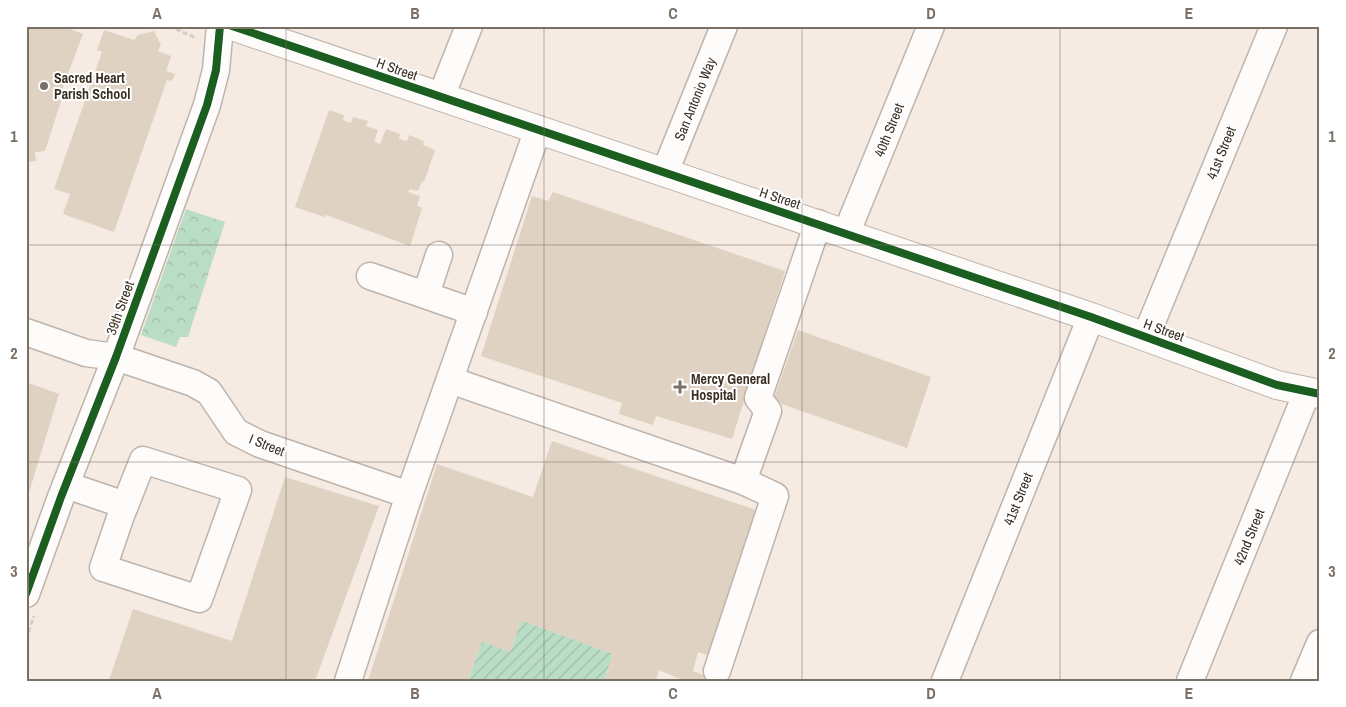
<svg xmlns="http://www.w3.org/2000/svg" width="1346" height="707" viewBox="0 0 1346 707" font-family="'Archivo Narrow',sans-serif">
	<defs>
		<pattern id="forest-crowns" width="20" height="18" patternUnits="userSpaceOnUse" patternTransform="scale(1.25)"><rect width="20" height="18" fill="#baddc6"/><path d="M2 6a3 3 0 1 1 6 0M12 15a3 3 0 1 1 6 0" fill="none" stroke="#a1beaa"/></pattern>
		<pattern id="garden-furrows" width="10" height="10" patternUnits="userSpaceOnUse" patternTransform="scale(1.25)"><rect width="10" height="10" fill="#baddc6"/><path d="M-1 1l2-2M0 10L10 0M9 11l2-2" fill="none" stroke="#a1beaa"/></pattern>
	</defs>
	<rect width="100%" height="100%" fill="#f5ebe2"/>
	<path fill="url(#forest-crowns)" d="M186,209l39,13 -37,115h-8l-4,10 -35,-12z"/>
	<path fill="url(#garden-furrows)" d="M521,620l92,34 -9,27h-136l14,-40 28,11z"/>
	<g fill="#dfd2c2">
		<path d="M26,26h36l21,8 -24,64 2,3 -16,50 -10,1 1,9 -10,1z"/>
		<path d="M104,30l30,10 4,-5 16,-4 7,14 -3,6 13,5 -5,15 9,3 -3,7 -5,-1 -53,152 -51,-18 7,-20 -16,-5 48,-137 -5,-2z"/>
		<path d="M329,110l15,5 -1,5 8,3 2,-6 15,4 -2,5 12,4 -4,12 6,2 6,-15 14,5 -1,5 8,2 2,-6 15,6 -1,4 12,5 -11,32 -2,-1 -4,10 -8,-2 -2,3 12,4 -3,10 5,2 -12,38 -84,-31 -2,2 -29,-10z"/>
		<path d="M553,192l232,79 -53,168 -76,-23 -3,9 -34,-11 3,-11 -141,-47 51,-160 16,5z"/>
		<path d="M798,330l133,47 -24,71 -134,-47z"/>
		<path d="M26,382l33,12 -32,105h-1z"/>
		<path d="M552,441l210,71 -50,145 -14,-5 -5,19 25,10h-33l-26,-11 -3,11h-52l9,-27 -92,-34 -11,32 -28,-11 -14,40h-100l69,-217 96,33z"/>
		<path d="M285,477l94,29 -64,175 -206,-1 24,-71 99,32z"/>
	</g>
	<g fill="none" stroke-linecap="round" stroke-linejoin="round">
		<g stroke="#beb4ab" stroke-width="29">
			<g id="minor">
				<path d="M441,97l28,-71"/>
				<path d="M665,172l59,-146"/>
				<path d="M846,234l85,-208"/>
				<path d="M370,276l104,36"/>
				<path d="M426,294l13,-39"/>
				<path d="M26,332l60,21 30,4 77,26 16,9 27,40 24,12 149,51"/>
				<path d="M1146,336l128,-310"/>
				<path d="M450,380l293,101 25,-70 -10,-13 60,-175"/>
				<path d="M143,460l95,30 -39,109 -96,-31 17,-50z"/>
				<path d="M66,485l59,20"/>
				<path d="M26,594l35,-97 55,-140 91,-252 9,-35 4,-44"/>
				<path d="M717,671l58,-175 -32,-15"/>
				<path d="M348,681l61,-186 129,-366"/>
				<path d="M945,681l146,-364"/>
				<path d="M1190,681l117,-289"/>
				<path d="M1304,681l16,-38"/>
			</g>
		</g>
		<g stroke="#beb4ab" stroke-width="30">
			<path id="major" d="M232,26l859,291 186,68 43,9"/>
		</g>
		<g stroke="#d2ceca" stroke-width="3" stroke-dasharray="5 2.5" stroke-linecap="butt">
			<path d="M169,26l27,12"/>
			<path d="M26,639l8,-23"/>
		</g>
		<use href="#minor" stroke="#fefcfb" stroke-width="26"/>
		<use href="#major" stroke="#fefcfb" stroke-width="28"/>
		<g stroke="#fff" stroke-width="11">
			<g id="cycleway">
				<path d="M232,26l859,291 186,68 43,9"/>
				<path d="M26,594l35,-97 55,-140 91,-252 9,-35 4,-44"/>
			</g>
		</g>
		<use href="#cycleway" stroke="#1b5e20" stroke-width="8"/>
	</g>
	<path fill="none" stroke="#7b7066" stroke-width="1" stroke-opacity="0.55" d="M286,26v655M544,26v655M802,26v655M1060,26v655M26,245h1294M26,462h1294"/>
	<g fill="#7b7066" stroke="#fff" stroke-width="2">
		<circle cx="44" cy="86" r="5"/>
		<path d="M677.5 379.5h5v5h5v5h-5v5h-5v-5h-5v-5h5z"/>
	</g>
	<g text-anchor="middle" stroke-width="4" stroke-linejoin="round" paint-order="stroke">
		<g font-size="14" fill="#392e23" stroke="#fff">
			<text transform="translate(397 69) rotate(19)" y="5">H Street</text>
			<text transform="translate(695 99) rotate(-68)" y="5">San Antonio Way</text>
			<text transform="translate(889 130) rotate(-68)" y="5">40th Street</text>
			<text transform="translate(1221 153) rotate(-68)" y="5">41st Street</text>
			<text transform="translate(780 198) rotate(18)" y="5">H Street</text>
			<text transform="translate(120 308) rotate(-70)" y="5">39th Street</text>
			<text transform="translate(1164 330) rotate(20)" y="5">H Street</text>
			<text transform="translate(267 445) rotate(22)" y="5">I Street</text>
			<text transform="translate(1018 499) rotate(-68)" y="5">41st Street</text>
			<text transform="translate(1249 537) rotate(-68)" y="5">42nd Street</text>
		</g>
		<g font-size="14" font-weight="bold" fill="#392e23" stroke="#fff" text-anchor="start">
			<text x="54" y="83">Sacred Heart<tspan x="54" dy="16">Parish School</tspan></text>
			<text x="691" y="384">Mercy General<tspan x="691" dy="16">Hospital</tspan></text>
		</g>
	</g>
	<rect width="1346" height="707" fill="none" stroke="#ffffff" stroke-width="55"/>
	<rect x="28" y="28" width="1290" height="652" fill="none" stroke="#7b7066" stroke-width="2"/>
	<g font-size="16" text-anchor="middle" font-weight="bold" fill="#7b7066">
		<text x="157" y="19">A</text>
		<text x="415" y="19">B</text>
		<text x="673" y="19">C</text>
		<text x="931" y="19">D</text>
		<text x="1189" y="19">E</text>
		<text x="14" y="142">1</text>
		<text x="1332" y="142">1</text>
		<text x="14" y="359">2</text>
		<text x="1332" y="359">2</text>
		<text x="14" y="577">3</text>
		<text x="1332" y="577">3</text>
		<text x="157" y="699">A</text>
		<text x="415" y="699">B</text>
		<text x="673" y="699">C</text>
		<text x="931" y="699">D</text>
		<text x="1189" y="699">E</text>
	</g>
</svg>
